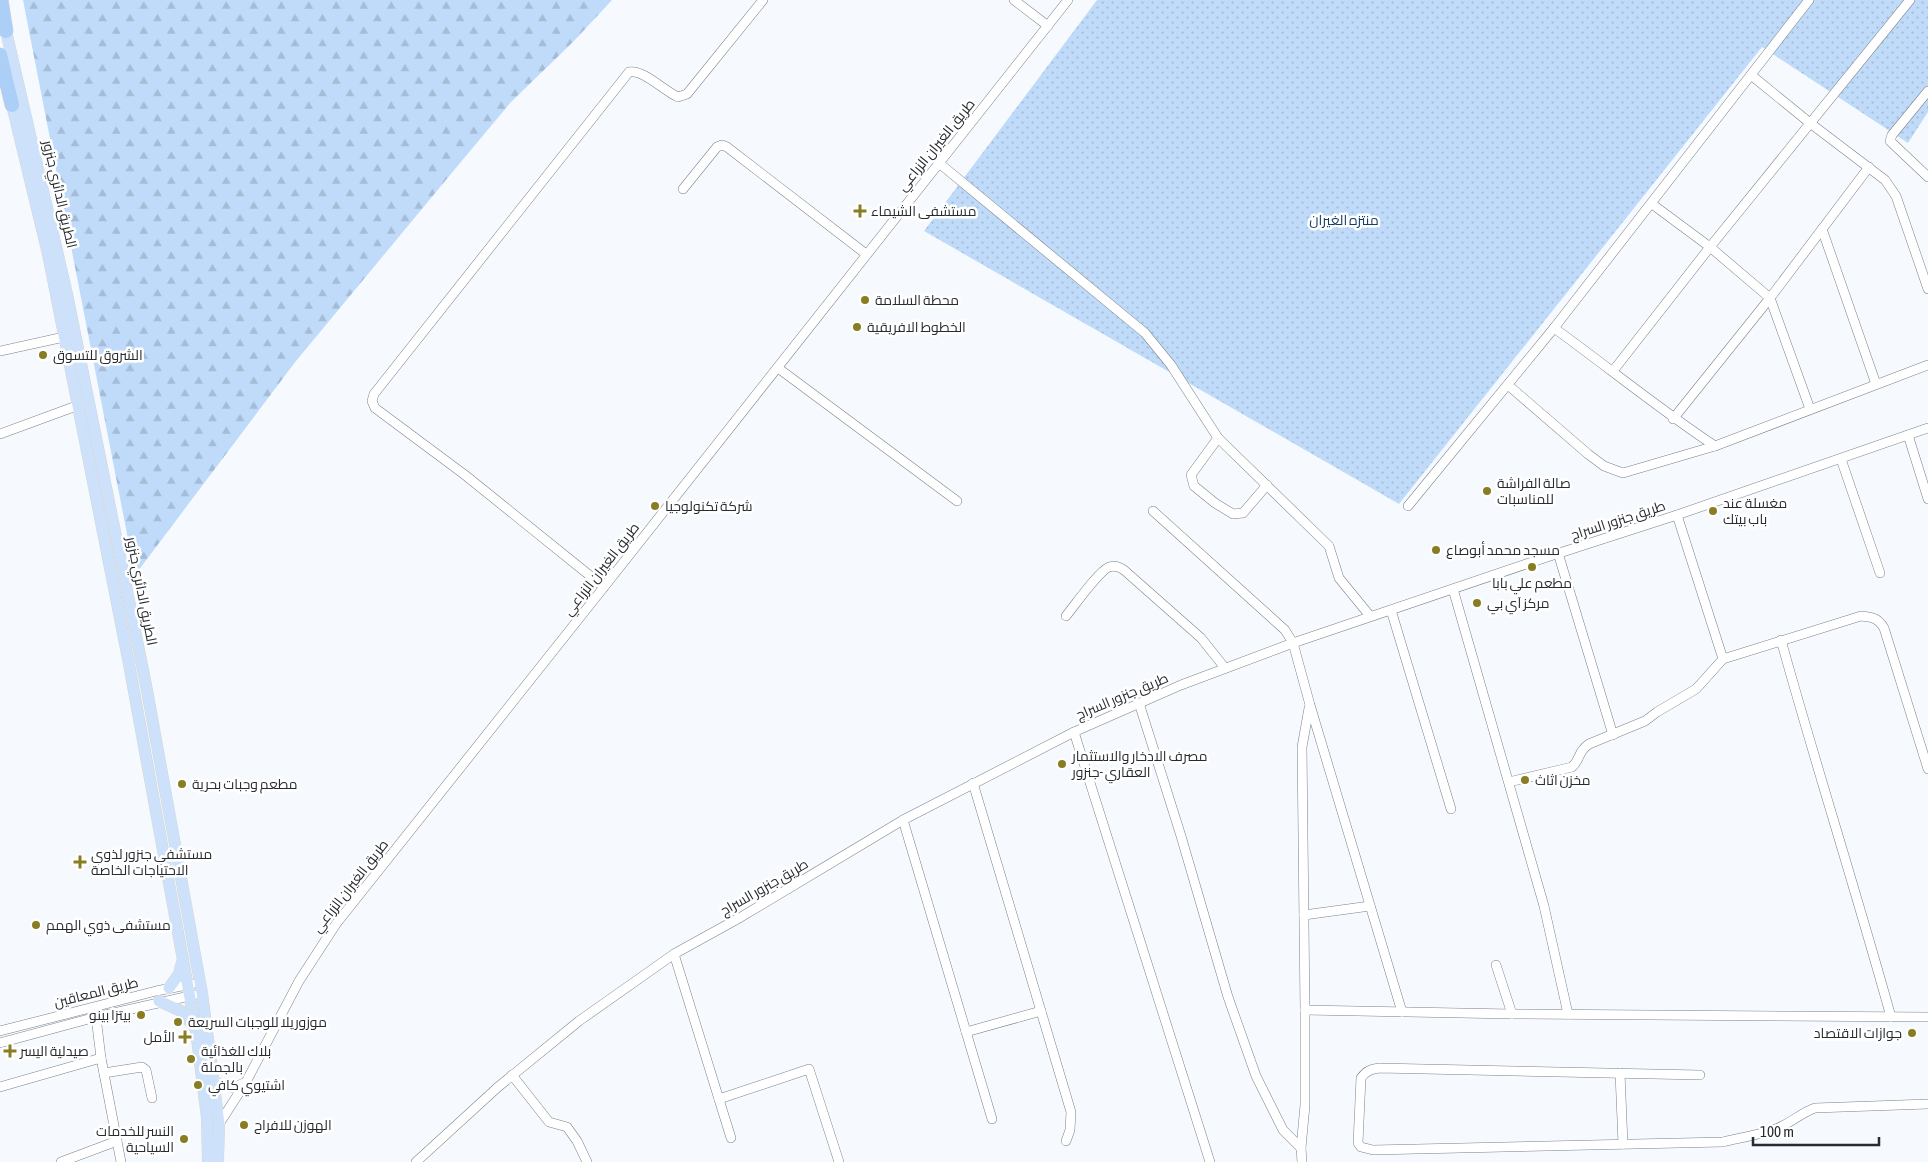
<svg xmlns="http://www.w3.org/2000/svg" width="1928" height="1162" viewBox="0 0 1928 1162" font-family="'Asap Condensed',Cairo,sans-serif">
	<defs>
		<pattern id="forest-firs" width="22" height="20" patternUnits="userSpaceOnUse" patternTransform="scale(1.25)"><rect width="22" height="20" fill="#bfdbf9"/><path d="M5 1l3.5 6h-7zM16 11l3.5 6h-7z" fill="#a4bcd6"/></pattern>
		<pattern id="park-dots" width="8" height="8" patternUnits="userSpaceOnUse" patternTransform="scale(1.25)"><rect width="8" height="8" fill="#bfdbf9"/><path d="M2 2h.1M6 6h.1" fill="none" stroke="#a4bcd6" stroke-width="1.8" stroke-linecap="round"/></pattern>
	</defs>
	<rect width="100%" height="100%" fill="#f6faff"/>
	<path fill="url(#forest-firs)" d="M23,0h589l-38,41 -63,61 -51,61 -164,198 -161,214z"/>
	<path fill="url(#park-dots)" d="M1097,0h831v112l-20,31 -146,-96 -363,457 -475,-273z"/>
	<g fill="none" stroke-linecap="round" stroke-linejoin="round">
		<g stroke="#7a828c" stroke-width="10">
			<g id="minor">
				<path d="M1014,0l34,26"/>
				<path d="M1751,75l59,48 75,57 11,16 32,93"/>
				<path d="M1928,91l-36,44 -2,6 38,36"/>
				<path d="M939,163l206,170 26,32 47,73 111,108 10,32 31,38"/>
				<path d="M683,189l34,-42 5,-2 5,2 139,107"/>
				<path d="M1652,204l58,43 60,51 40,111"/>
				<path d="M1822,229l54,155"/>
				<path d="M1554,328c54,39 105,81 161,118"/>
				<path d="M0,351l64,-14"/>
				<path d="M778,368l179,133"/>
				<path d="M1613,371l97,-124 200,-247"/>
				<path d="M1508,385l80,69 16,12 19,7 92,-27 213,-81"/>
				<path d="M1673,419l97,-121 99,-131"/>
				<path d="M0,434l79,-29"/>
				<path d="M1908,435l20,64"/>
				<path d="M1218,438l-27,37 3,11 21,17 18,11 10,-1 24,-28"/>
				<path d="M1841,459l39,114"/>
				<path d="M1408,506l146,-178 255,-328"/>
				<path d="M1153,511l132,119 8,13 17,62 92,307"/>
				<path d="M1677,515l46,144"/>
				<path d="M1558,553l55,182"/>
				<path d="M604,587l-139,-112 -90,-67 -3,-7 2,-7 255,-322c14,-3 35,19 49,25l9,-3 76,-94"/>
				<path d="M1453,589l91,317 24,108"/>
				<path d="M1391,610l60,199"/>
				<path d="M1066,616c9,-11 32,-44 43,-49 6,-2 11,0 15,3l77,68 24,30"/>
				<path d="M1781,640c35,126 75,251 110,377"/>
				<path d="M1139,703l42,133 47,161 28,79 27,54 18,18"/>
				<path d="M1074,732l136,430"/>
				<path d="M1509,782l63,-15c9,-8 5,-15 17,-23l56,-23 12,-9 39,-23 27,-30 138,-43c11,1 17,2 23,12l44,141"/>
				<path d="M973,783l98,329 -1,18 -4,11"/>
				<path d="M903,820l89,299"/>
				<path d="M1304,915l66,-9"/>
				<path d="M674,954l57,184"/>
				<path d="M1496,965l16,49"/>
				<path d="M1305,1010l207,4 416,3"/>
				<path d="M96,1017l5,41 20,104"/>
				<path d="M0,1031l156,-40 36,-7"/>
				<path d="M966,1032l75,-21"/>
				<path d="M0,1043l96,-26 98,-22"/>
				<path d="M104,1073l38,-6 4,3 6,28"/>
				<path d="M1620,1073l3,71"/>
				<path d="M512,1075l37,47 18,5 10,14 10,21"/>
				<path d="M1700,1075l-321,-7c-8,1 -13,3 -18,10l-3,65 3,4 12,3 350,-8c17,-4 34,-7 50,-12 16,-5 27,-17 42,-22l113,-4"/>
				<path d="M214,1080l7,5 11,3 12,-5"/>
				<path d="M0,1087l101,-29"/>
				<path d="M719,1099l90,-30 30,93"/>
				<path d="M219,1124l27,-42 53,-101 37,-57 268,-337 464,-587"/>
				<path d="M61,1162l56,-21"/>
				<path d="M416,1162l82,-75 81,-66 95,-67 67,-37 162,-97 171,-88 107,-47 112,-42 254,-86 130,-42 251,-87"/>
				<path d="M1302,1162l-1,-14 4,-43v-95l-3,-263 7,-39"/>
			</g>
		</g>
		<g stroke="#d4d5d6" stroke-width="12">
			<g id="major">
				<path d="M6,31l61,263 79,391 56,308 17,131 -1,38"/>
				<path d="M12,105l36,149 81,410 67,367 11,87 1,44"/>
				<path d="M169,988l10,-14 3,-12"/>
				<path d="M159,1001l22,10 13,16"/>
			</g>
		</g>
		<g stroke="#d4d5d6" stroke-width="15">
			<g id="highway">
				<path d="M1,0l5,31"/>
				<path d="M0,55l12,50"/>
			</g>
		</g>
		<use href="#minor" stroke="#fff" stroke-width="9"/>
		<use href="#major" stroke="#cde2fa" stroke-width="11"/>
		<use href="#highway" stroke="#abcff7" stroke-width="14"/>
	</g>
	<g fill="#887d23" stroke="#fff" stroke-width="2">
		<path d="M857.5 203.5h5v5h5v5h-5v5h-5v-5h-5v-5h5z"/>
		<circle cx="865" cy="300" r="5"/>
		<circle cx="857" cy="327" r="5"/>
		<circle cx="43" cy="355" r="5"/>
		<circle cx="1487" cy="491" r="5"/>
		<circle cx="655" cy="506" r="5"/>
		<circle cx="1713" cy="511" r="5"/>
		<circle cx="1436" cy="550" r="5"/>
		<circle cx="1532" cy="567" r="5"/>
		<circle cx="1477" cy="603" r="5"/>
		<circle cx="1062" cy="764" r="5"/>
		<circle cx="1525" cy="780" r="5"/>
		<circle cx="182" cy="784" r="5"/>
		<path d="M77.5 854.5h5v5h5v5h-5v5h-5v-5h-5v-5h5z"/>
		<circle cx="36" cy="925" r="5"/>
		<circle cx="141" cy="1015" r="5"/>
		<circle cx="178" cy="1022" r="5"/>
		<circle cx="1912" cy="1033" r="5"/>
		<path d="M182.5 1029.5h5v5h5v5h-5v5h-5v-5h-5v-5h5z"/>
		<path d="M7.5 1043.5h5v5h5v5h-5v5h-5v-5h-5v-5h5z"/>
		<circle cx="191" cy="1059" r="5"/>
		<circle cx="198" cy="1085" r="5"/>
		<circle cx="244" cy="1125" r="5"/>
		<circle cx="184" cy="1139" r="5"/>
	</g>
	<g text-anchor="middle" stroke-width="5" stroke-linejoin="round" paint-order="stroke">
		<g font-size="14" fill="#282b30" stroke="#fff">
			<text transform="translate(936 145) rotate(-51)" y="5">طريق الغيران الزراعي</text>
			<text transform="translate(60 194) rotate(77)" y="5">الطريق الدائري جنزور</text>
			<text transform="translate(1618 520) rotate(-18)" y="5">طريق جنزور السراج</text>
			<text transform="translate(601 569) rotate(-52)" y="5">طريق الغيران الزراعي</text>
			<text transform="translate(142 591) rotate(79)" y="5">الطريق الدائري جنزور</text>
			<text transform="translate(1122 696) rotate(-23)" y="5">طريق جنزور السراج</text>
			<text transform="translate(350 886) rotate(-52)" y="5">طريق الغيران الزراعي</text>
			<text transform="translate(764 887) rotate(-30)" y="5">طريق جنزور السراج</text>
			<text transform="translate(96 992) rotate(-14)" y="5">طريق المعاقين</text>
		</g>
		<g font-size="14" fill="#282b30" stroke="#fff" text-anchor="start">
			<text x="871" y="216">مستشفى الشيماء</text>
			<text x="875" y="305">محطة السلامة</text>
			<text x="867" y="332">الخطوط الافريقية</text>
			<text x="53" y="360">الشروق للتسوق</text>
			<text x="1497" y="488">صالة الفراشة<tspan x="1497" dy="16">للمناسبات</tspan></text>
			<text x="1723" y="508">مغسلة عند<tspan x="1723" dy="16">باب بيتك</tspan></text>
			<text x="665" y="511">شركة تكنولوجيا</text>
			<text x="1446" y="555">مسجد محمد أبوصاع</text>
			<text x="1532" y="588" text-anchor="middle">مطعم علي بابا</text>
			<text x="1487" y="608">مركز اَي بي</text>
			<text x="1072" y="761">مصرف الادخار والاستثمار<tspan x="1072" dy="16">العقاري -جنزور</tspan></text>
			<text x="1535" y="785">مخزن اثاث</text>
			<text x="192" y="789">مطعم وجبات بحرية</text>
			<text x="91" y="859">مستشفي جنزور لذوي<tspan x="91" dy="16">الاحتياجات الخاصة</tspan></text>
			<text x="46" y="930">مستشفى ذوي الهمم</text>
			<text x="131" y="1020" text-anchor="end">بيتزا بينو</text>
			<text x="188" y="1027">موزوريلا للوجبات السريعة</text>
			<text x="1902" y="1038" text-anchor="end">جوازات الاقتصاد</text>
			<text x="175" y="1042" text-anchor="end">الأمل</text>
			<text x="20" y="1056">صيدلية اليسر</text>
			<text x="201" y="1056">بلاك للغذائية<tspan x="201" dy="16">بالجملة</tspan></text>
			<text x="208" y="1090">اشتيوي كافي</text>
			<text x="254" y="1130">الهوزن للافراح</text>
			<text x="174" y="1136" text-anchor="end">النسر للخدمات<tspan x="174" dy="16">السياحية</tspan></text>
		</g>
		<g font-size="14" fill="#153d66" stroke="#fff">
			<text x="1344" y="225">منتزه الغيران</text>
		</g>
	</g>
	<path d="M1753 1137v8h126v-8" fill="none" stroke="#282b30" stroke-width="2.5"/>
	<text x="1760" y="1137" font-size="15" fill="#282b30" stroke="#ffffff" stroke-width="4" paint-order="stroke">100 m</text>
</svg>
